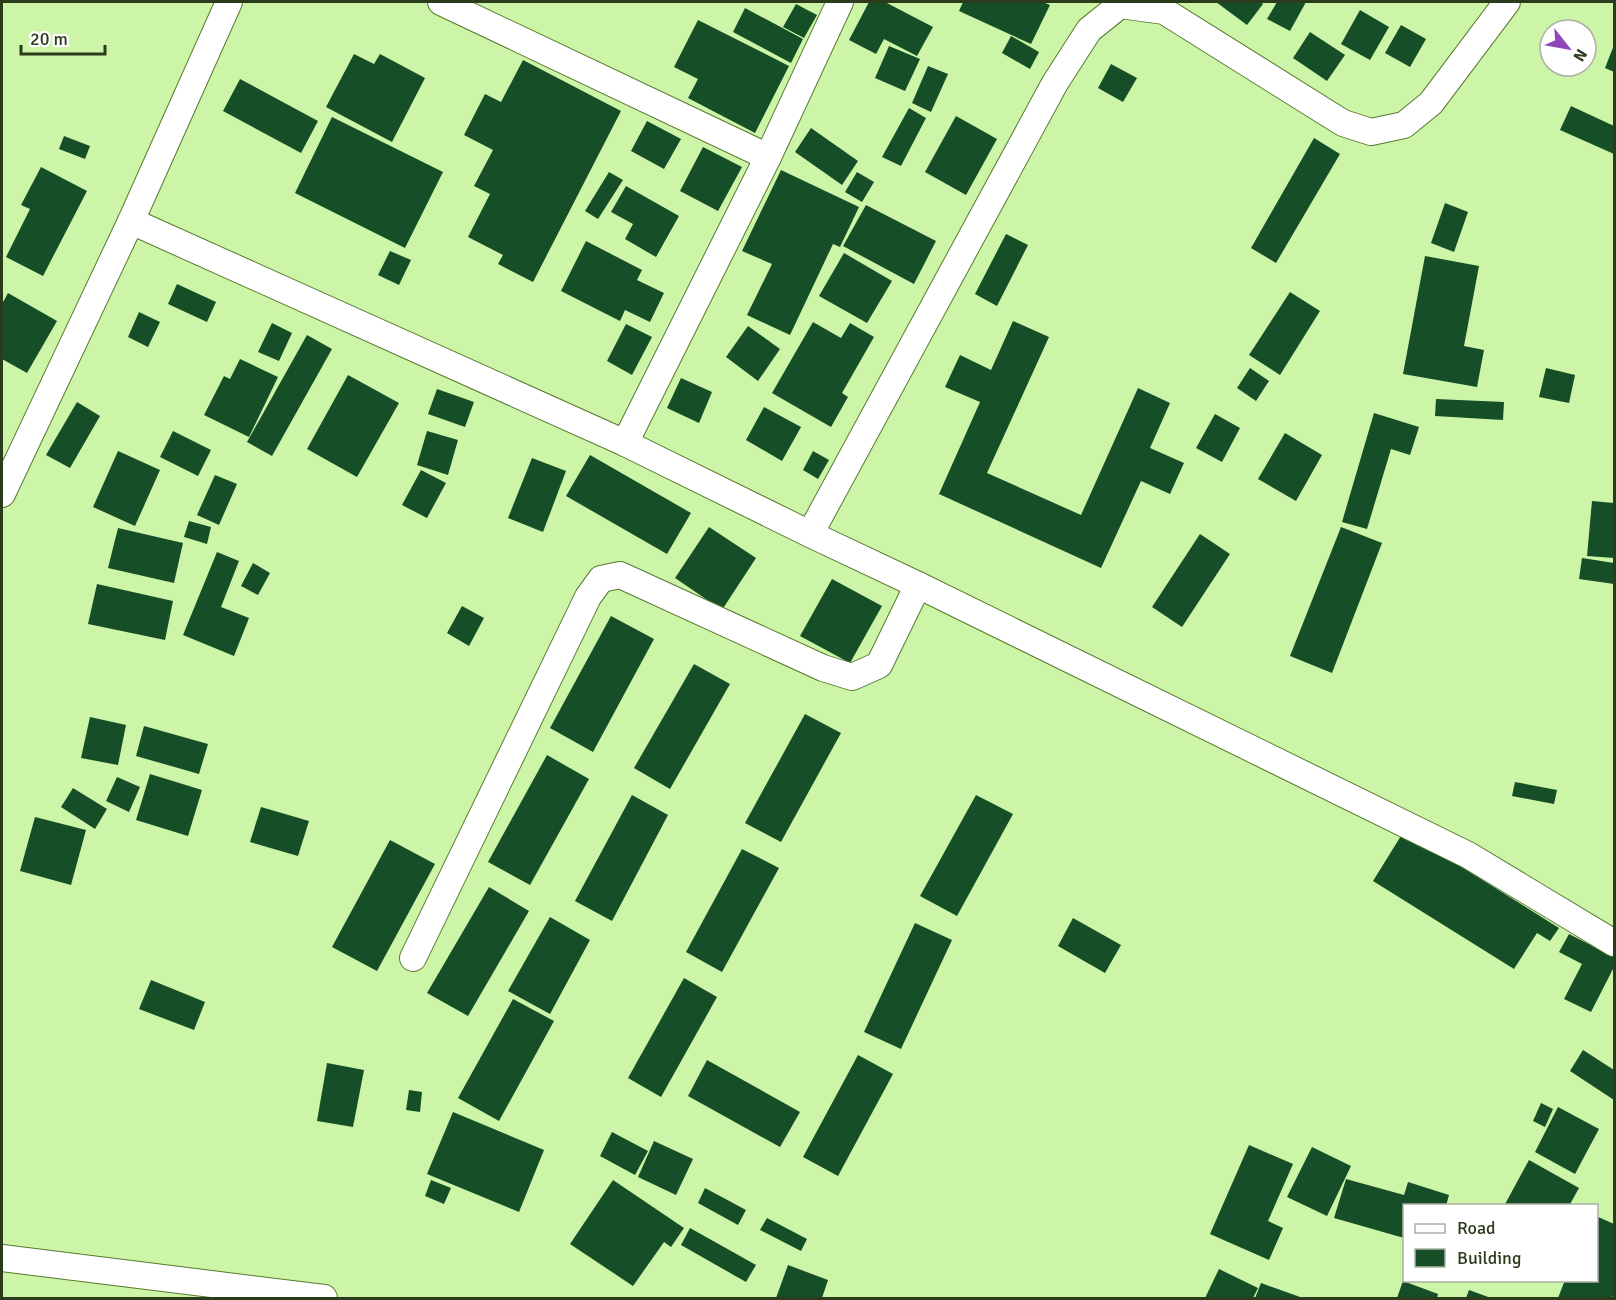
<svg xmlns="http://www.w3.org/2000/svg" width="1616" height="1300" viewBox="0 0 1616 1300" font-family="Signika,sans-serif">
	<rect width="100%" height="100%" fill="#cdf5a8"/>
	<g fill="#164e28">
		<path d="M869,2h16l48,25 -16,29 -33,-17 -8,15 -27,-14z"/>
		<path d="M963,2h80l7,3 -19,39 -72,-33z"/>
		<path d="M1216,2h45l2,2 -16,21z"/>
		<path d="M1277,2h29l-16,29 -23,-12z"/>
		<path d="M796,4l21,11 -13,23 -21,-11z"/>
		<path d="M745,8l58,31 -12,24 -58,-31z"/>
		<path d="M1360,10l29,17 -19,33 -29,-16z"/>
		<path d="M698,20l91,46 -34,67 -67,-35 10,-19 -24,-12z"/>
		<path d="M1401,25l25,14 -16,28 -25,-14z"/>
		<path d="M1310,32l35,23 -18,26 -34,-23z"/>
		<path d="M1011,36l28,16 -9,17 -28,-16z"/>
		<path d="M1614,45v27l-9,-4z"/>
		<path d="M889,46l31,13 -15,32 -30,-13z"/>
		<path d="M354,54l20,10 6,-10 45,24 -33,64 -66,-35z"/>
		<path d="M523,60l98,51 -88,171 -35,-18 5,-9 -35,-18 22,-43 -16,-8 19,-36 -29,-15 21,-41 16,8z"/>
		<path d="M1111,64l26,14 -14,24 -25,-14z"/>
		<path d="M928,66l20,8 -17,38 -19,-9z"/>
		<path d="M240,79l78,42 -17,32 -78,-42z"/>
		<path d="M1571,106l43,20v28l-54,-24z"/>
		<path d="M909,108l17,10 -25,48 -19,-9z"/>
		<path d="M956,116l41,23 -31,56 -41,-23z"/>
		<path d="M332,117l111,55 -38,76 -110,-55z"/>
		<path d="M647,121l34,18 -17,30 -33,-18z"/>
		<path d="M811,128l47,33 -16,24 -47,-33z"/>
		<path d="M64,136l26,10 -5,13 -26,-10z"/>
		<path d="M1314,138l26,16 -64,109 -25,-15z"/>
		<path d="M703,147l39,20 -24,44 -38,-20z"/>
		<path d="M41,167l46,24 -44,85 -37,-19 24,-48 -9,-4z"/>
		<path d="M781,170l78,37 -19,40 -7,-3 -43,91 -43,-20 25,-51 -30,-13z"/>
		<path d="M609,172l14,8 -25,39 -13,-8z"/>
		<path d="M857,172l17,10 -12,20 -17,-10z"/>
		<path d="M626,186l53,30 -23,41 -31,-18 8,-15 -22,-12z"/>
		<path d="M1445,203l23,9 -14,40 -23,-9z"/>
		<path d="M866,205l70,36 -22,43 -71,-38z"/>
		<path d="M1006,234l22,11 -31,61 -22,-12z"/>
		<path d="M586,241l56,29 -5,10 27,13 -14,29 -25,-12 -5,11 -59,-30z"/>
		<path d="M390,251l21,9 -12,25 -21,-10z"/>
		<path d="M844,253l48,28 -25,42 -48,-27z"/>
		<path d="M1425,256l54,10 -15,80 20,4 -7,37 -74,-13z"/>
		<path d="M177,284l39,18 -9,20 -39,-18z"/>
		<path d="M1290,292l30,19 -40,64 -31,-20z"/>
		<path d="M8,293l49,28 -30,52 -25,-14v-55z"/>
		<path d="M139,312l21,10 -12,25 -20,-10z"/>
		<path d="M1013,321l36,16 -62,136 94,42 57,-127 32,15 -20,45 34,15 -14,31 -29,-13 -40,87 -162,-74 41,-92 -35,-15 15,-32 31,15z"/>
		<path d="M813,322l28,16 9,-15 24,14 -32,56 6,4 -17,30 -59,-34z"/>
		<path d="M272,323l20,10 -13,28 -21,-9z"/>
		<path d="M626,324l26,13 -20,38 -25,-14z"/>
		<path d="M748,326l32,23 -22,32 -32,-24z"/>
		<path d="M307,335l25,14 -60,107 -25,-14z"/>
		<path d="M240,359l38,18 -29,60 -45,-22 20,-39 6,3z"/>
		<path d="M1250,368l19,13 -13,20 -19,-13z"/>
		<path d="M1546,368l29,7 -6,28 -30,-6z"/>
		<path d="M348,375l51,28 -42,74 -50,-28z"/>
		<path d="M681,378l31,14 -13,31 -32,-15z"/>
		<path d="M437,389l37,13 -9,25 -37,-13z"/>
		<path d="M1436,399l68,3 -1,18 -68,-4z"/>
		<path d="M77,402l23,14 -30,52 -24,-13z"/>
		<path d="M764,407l37,20 -19,34 -36,-21z"/>
		<path d="M1374,413l45,14 -9,28 -19,-6 -24,80 -25,-7z"/>
		<path d="M1215,414l25,14 -18,34 -26,-14z"/>
		<path d="M173,431l38,19 -13,26 -38,-19z"/>
		<path d="M427,431l31,9 -10,35 -31,-10z"/>
		<path d="M1285,433l37,22 -26,46 -38,-22z"/>
		<path d="M118,451l42,19 -25,56 -42,-19z"/>
		<path d="M813,451l16,9 -11,19 -15,-9z"/>
		<path d="M590,455l101,58 -24,41 -101,-58z"/>
		<path d="M532,458l34,13 -23,61 -35,-14z"/>
		<path d="M421,470l25,13 -19,35 -25,-13z"/>
		<path d="M215,475l22,9 -18,41 -22,-10z"/>
		<path d="M1592,501l22,2v55l-27,-2z"/>
		<path d="M189,521l22,6 -4,17 -23,-7z"/>
		<path d="M709,527l47,31 -34,52 -47,-32z"/>
		<path d="M1341,527l41,16 -50,130 -42,-17z"/>
		<path d="M118,528l65,15 -9,40 -66,-15z"/>
		<path d="M1200,534l30,20 -48,73 -30,-20z"/>
		<path d="M217,552l22,9 -18,46 28,11 -15,38 -51,-21z"/>
		<path d="M1582,558l32,5v21l-35,-5z"/>
		<path d="M253,563l17,10 -12,22 -17,-9z"/>
		<path d="M832,579l50,27 -32,57 -50,-27z"/>
		<path d="M97,584l76,17 -8,39 -77,-16z"/>
		<path d="M462,606l22,12 -15,28 -22,-13z"/>
		<path d="M611,616l43,23 -61,113 -43,-24z"/>
		<path d="M694,664l36,20 -60,105 -36,-21z"/>
		<path d="M805,714l36,19 -60,109 -36,-19z"/>
		<path d="M90,717l36,8 -8,40 -37,-7z"/>
		<path d="M144,726l64,18 -9,30 -63,-18z"/>
		<path d="M547,755l42,24 -59,106 -42,-23z"/>
		<path d="M150,774l52,16 -14,46 -52,-16z"/>
		<path d="M117,777l23,10 -11,25 -23,-11z"/>
		<path d="M1515,782l42,8 -3,14 -42,-8z"/>
		<path d="M73,788l34,21 -12,20 -34,-22z"/>
		<path d="M632,795l36,20 -56,106 -37,-20z"/>
		<path d="M976,795l37,19 -56,102 -37,-20z"/>
		<path d="M261,807l48,14 -11,35 -48,-14z"/>
		<path d="M35,817l51,13 -15,55 -51,-14z"/>
		<path d="M1404,831l155,97 -9,13 -13,-8 -23,36 -141,-88z"/>
		<path d="M390,840l45,24 -58,107 -45,-24z"/>
		<path d="M742,849l37,19 -57,104 -36,-20z"/>
		<path d="M489,887l40,24 -61,105 -41,-23z"/>
		<path d="M550,917l40,23 -40,74 -42,-23z"/>
		<path d="M1073,918l48,27 -16,28 -47,-27z"/>
		<path d="M915,923l37,17 -51,109 -37,-17z"/>
		<path d="M1569,934l45,23v10l-23,45 -27,-13 18,-35 -23,-12z"/>
		<path d="M684,978l33,19 -56,100 -33,-19z"/>
		<path d="M151,980l54,22 -11,28 -55,-21z"/>
		<path d="M513,999l41,22 -55,100 -41,-23z"/>
		<path d="M1583,1050l31,20v30l-44,-29z"/>
		<path d="M858,1055l35,19 -55,102 -35,-19z"/>
		<path d="M707,1060l93,52 -20,35 -92,-51z"/>
		<path d="M327,1063l37,7 -11,57 -36,-6z"/>
		<path d="M409,1090l13,2 -2,20 -14,-2z"/>
		<path d="M1541,1103l12,6 -8,18 -12,-6z"/>
		<path d="M1558,1107l41,22 -24,45 -40,-22z"/>
		<path d="M453,1112l91,38 -25,62 -92,-38z"/>
		<path d="M612,1132l36,19 -13,24 -35,-19z"/>
		<path d="M654,1141l39,18 -17,36 -38,-18z"/>
		<path d="M1249,1145l44,19 -25,57 15,7 -14,32 -59,-26z"/>
		<path d="M1312,1147l39,19 -24,50 -40,-19z"/>
		<path d="M1529,1160l50,28 -10,18h-65z"/>
		<path d="M1346,1179l58,16 4,-13 41,13 -3,11h-42v32l-70,-20z"/>
		<path d="M431,1180l20,8 -7,16 -19,-8z"/>
		<path d="M613,1180l71,48 -13,19 -7,-5 -31,44 -63,-42z"/>
		<path d="M705,1188l41,22 -8,15 -40,-22z"/>
		<path d="M1596,1216l18,8v69l-2,5h-54l7,-18h31z"/>
		<path d="M767,1218l40,21 -6,12 -41,-21z"/>
		<path d="M690,1228l66,37 -10,17 -65,-37z"/>
		<path d="M788,1265l40,15 -6,18h-46z"/>
		<path d="M1219,1269l39,19 -5,10h-48z"/>
		<path d="M1403,1281l35,13 -1,4h-40z"/>
		<path d="M1261,1283l42,15h-48z"/>
		<path d="M1469,1290l22,8h-25z"/>
	</g>
	<g fill="none" stroke-linecap="round" stroke-linejoin="round">
		<g stroke="#587a31" stroke-width="28">
			<g id="minor">
				<path d="M441,2l327,155"/>
				<path d="M131,221l494,222 185,91 108,51 550,270 146,88"/>
				<path d="M625,443l143,-286 72,-155"/>
				<path d="M2,494l129,-273 98,-219"/>
				<path d="M810,534l245,-451 34,-53 31,-25 44,6 179,112 28,9 33,-7 27,-22 76,-101"/>
				<path d="M413,958l175,-361 13,-18 19,-4 203,93 29,9 27,-12 39,-80"/>
				<path d="M2,1258l322,40"/>
			</g>
		</g>
		<use href="#minor" stroke="#fff" stroke-width="26"/>
	</g>
	<rect width="1616" height="1300" fill="none" stroke="#2c3b1c" stroke-width="6"/>
	<rect x="1403" y="1204" width="195" height="78" fill="#ffffff" stroke="#abb1a4" stroke-width="1.5"/>
	<rect x="1415" y="1224" width="30" height="9" fill="#ffffff" stroke="#abb1a4" stroke-width="1.5"/>
	<text x="1457" y="1234" font-size="18" fill="#2c3b1c">Road</text>
	<rect x="1415" y="1249" width="30" height="18" fill="#164e28" stroke="#abb1a4" stroke-width="1.5"/>
	<text x="1457" y="1264" font-size="18" fill="#2c3b1c">Building</text>
	<g transform="translate(1568 48) rotate(121)"><circle r="28" fill="#ffffff" stroke="#abb1a4" stroke-width="1.5"/>
	<path d="M0-4.5L10 22L0 15L-10 22Z" fill="#8e47b9"/>
	<text y="-9" font-size="16" font-weight="bold" text-anchor="middle" fill="#2c3b1c">N</text>
	</g>
	<path d="M21 45v9h84v-9" fill="none" stroke="#2c3b1c" stroke-width="3"/>
	<text x="30" y="45" font-size="18" fill="#2c3b1c" stroke="#ffffff" stroke-width="4.5" paint-order="stroke">20 m</text>
</svg>
